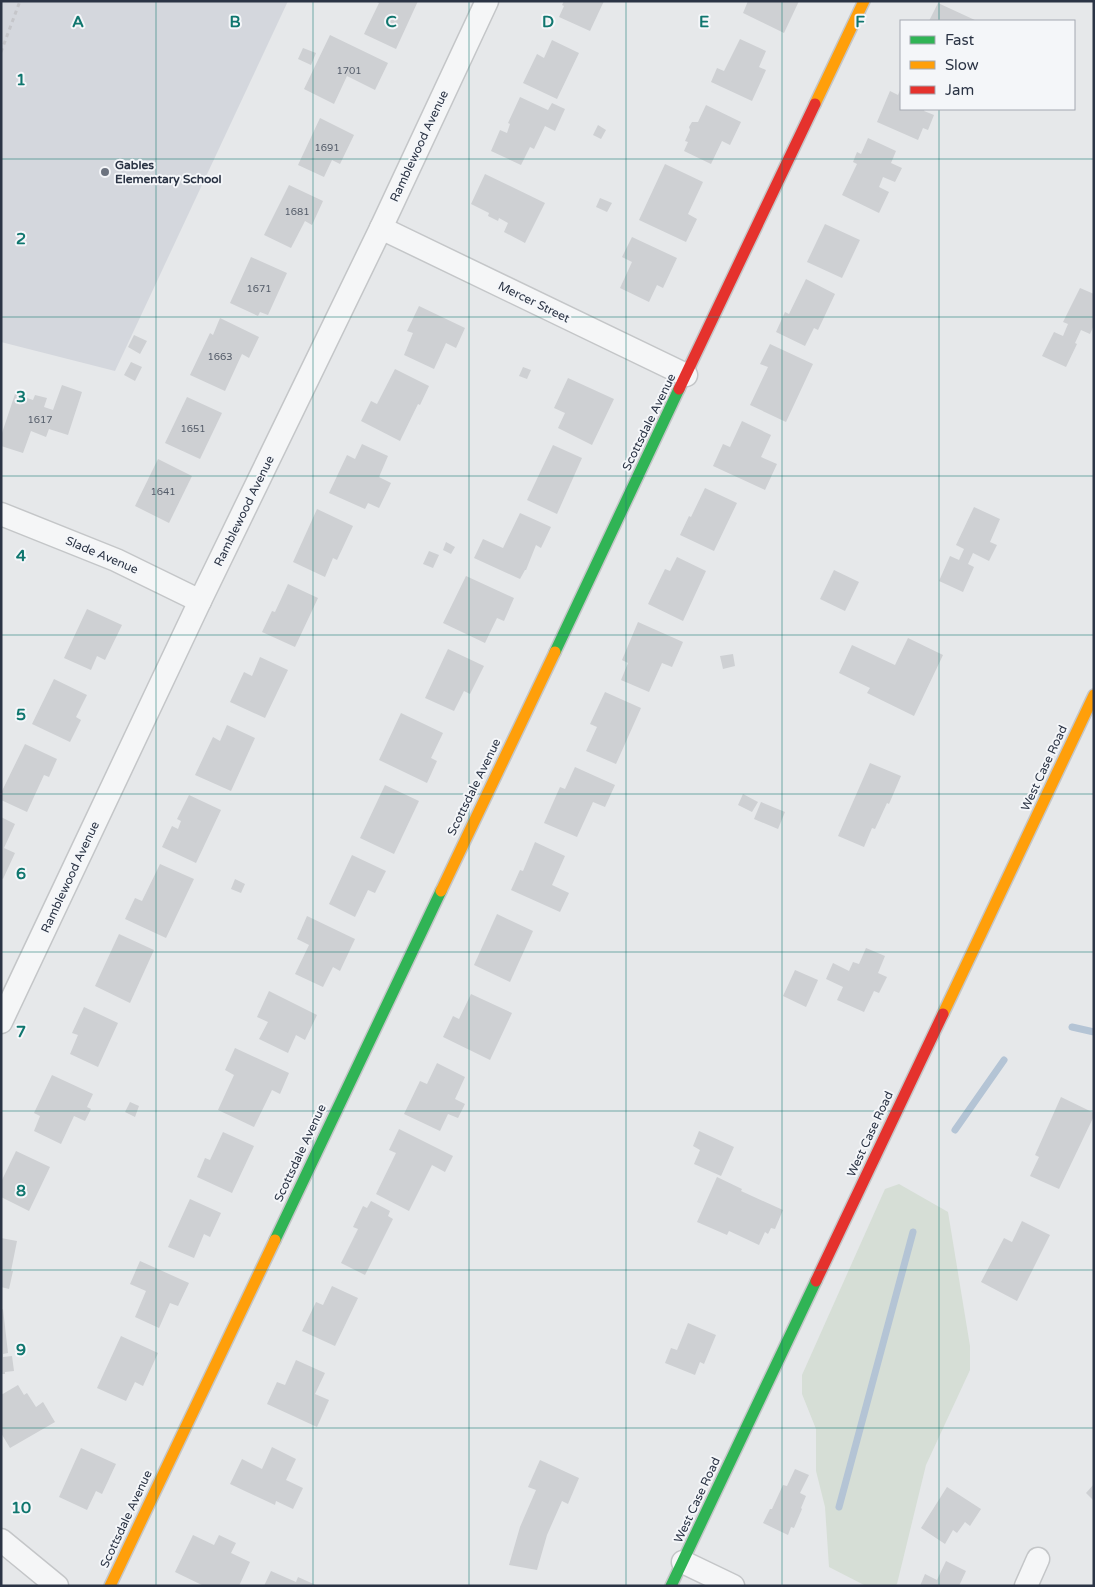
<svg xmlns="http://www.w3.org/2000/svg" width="1095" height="1587" viewBox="0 0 1095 1587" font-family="'Varela Round',sans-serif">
	<rect width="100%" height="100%" fill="#e6e8ea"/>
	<path fill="#d4d7dd" d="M1,1h287l-173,370 -114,-29z"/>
	<path fill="#d6ded6" d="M899,1184l49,28 22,134v24l-44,95 -29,119 -3,2h-28l-37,-19 -4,-60 -9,-36v-42l-14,-35v-19l83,-186z"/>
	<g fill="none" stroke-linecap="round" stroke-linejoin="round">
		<g stroke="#b4c4d5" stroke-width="7">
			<path d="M1072,1027l22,5"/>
			<path d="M955,1130l49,-70"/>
			<path d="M839,1507l74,-275"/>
		</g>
	</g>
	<g fill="#ced0d3">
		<path d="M375,1h43l-22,48 -32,-15 15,-31z"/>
		<path d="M564,1h40l-14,30 -31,-14 5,-11 -2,-1z"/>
		<path d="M748,1h51l-15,32 -41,-20z"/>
		<path d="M938,3l39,18h-48z"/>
		<path d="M330,35l58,28 -13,27 -28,-14 -13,28 -30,-15z"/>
		<path d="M740,39l26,12 -7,16 7,3 -14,31 -41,-19 6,-14 7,3z"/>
		<path d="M552,40l27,13 -22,46 -34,-16 14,-29 7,4z"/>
		<path d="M303,48l13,5 -5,12 -13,-6z"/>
		<path d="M901,88v21h24l-1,2 10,4 -6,15 -5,-2 -5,12 -41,-18 13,-31 8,4z"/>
		<path d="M520,97l28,13 4,-7 13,6 -10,22 -10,-5 -11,23 -4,-2 -9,18 -30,-14 9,-21 7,3 3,-9 -2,-1z"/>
		<path d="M706,105l35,17 -11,23 -8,-4 -11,23 -27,-13 4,-9 -3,-1 5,-11 -1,-3 3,-5h6z"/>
		<path d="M320,118l34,17 -14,29 -8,-4 -8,17 -26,-12z"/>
		<path d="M598,125l8,5 -5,9 -8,-4z"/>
		<path d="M868,138l28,13 -5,12 11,5 -7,14 -12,-5 -4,10 10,5 -10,21 -37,-18 15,-31 -4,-2 4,-10 4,2z"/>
		<path d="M665,164l38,18 -15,32 9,5 -11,23 -47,-22z"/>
		<path d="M485,174l60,29 -20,40 -21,-11 4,-9 -9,-5 -1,3 -10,-5 1,-3 -18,-9z"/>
		<path d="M289,185l34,16 -11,24 -7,-4 -14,27 -27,-13z"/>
		<path d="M600,198l12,5 -5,9 -11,-5z"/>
		<path d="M825,224l35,16 -18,38 -35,-16z"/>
		<path d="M632,237l45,21 -14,30 -6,-3 -8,17 -29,-14 12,-26 -10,-5z"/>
		<path d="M251,257l36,16 -19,42 -8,-3 -2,4 -28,-13z"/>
		<path d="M806,279l29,15 -17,36 -4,-2 -9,18 -29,-14 9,-20 4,2z"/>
		<path d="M1080,288l14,6v31l-4,9 -9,-4 -6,13 2,1 -11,23 -24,-11 12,-24 9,4 5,-12 -5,-2z"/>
		<path d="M419,306l46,22 -9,20 -10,-5 -12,26 -30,-14 9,-22 -6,-2z"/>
		<path d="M220,318l39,19 -10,21 -7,-4 -17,37 -35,-16 20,-42 3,2z"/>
		<path d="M134,335l13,6 -7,13 -12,-7z"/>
		<path d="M770,344l43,20 -27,58 -36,-17 18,-38 -8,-3z"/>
		<path d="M131,362l11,5 -7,14 -11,-6z"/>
		<path d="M523,367l8,3 -4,9 -8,-3z"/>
		<path d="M395,369l34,17 -9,19 -2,-1 -18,37 -39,-20 10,-20 6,3z"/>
		<path d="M568,378l46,21 -22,46 -34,-17 7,-15 -11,-5z"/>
		<path d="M62,385l20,7 -14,43 -19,-6 -3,8 -15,-6 -8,22 -22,-7v-10l14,-42 18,6 2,-5 12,3 -3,9 9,3z"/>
		<path d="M187,397l35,16 -22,46 -35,-16z"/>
		<path d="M742,421l29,14 -10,22 16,7 -12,26 -52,-24 10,-22 7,3z"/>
		<path d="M362,444l26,12 -9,21 12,6 -12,25 -11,-5 -3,6 -36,-16 18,-38 8,4z"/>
		<path d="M553,445l29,13 -25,56 -30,-14z"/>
		<path d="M158,459l34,17 -23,47 -34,-17z"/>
		<path d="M705,488l32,15 -23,48 -34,-16 9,-19 2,1z"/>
		<path d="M974,507l26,12 -10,23 7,3 -8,16 -16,-8 -5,11 6,3 -11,25 -24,-11 11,-25 9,4 5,-11 -8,-4z"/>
		<path d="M317,509l36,17 -16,34 -4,-2 -8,19 -32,-15z"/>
		<path d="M520,513l31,14 -10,21 -5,-3 -10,25h-1l-5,9 -46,-21 9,-19 20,9z"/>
		<path d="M446,542l9,5 -4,7 -8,-4z"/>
		<path d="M429,551l10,4 -6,13 -10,-4z"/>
		<path d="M677,557l29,14 -23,50 -35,-17 17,-35 5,2z"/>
		<path d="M834,570l25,12 -14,29 -25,-12z"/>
		<path d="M466,576l48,22 -10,23 -7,-3 -12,25 -42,-20z"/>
		<path d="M288,584l30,14 -23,49 -33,-15 10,-21 3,1z"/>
		<path d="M87,609l35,16 -17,35 -8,-4 -6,14 -27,-12z"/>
		<path d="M638,622l45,20 -11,25 -10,-4 -13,29 -28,-12 7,-17 -6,-3z"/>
		<path d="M908,638l35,17 -29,61 -47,-23 3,-5 -31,-15 13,-28 43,20z"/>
		<path d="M448,649l36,17 -14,28 -6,-3 -10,20 -29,-13z"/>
		<path d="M733,654l2,12 -12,3 -3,-13z"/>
		<path d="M260,657l28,13 -23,48 -35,-16 14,-30 8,4z"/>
		<path d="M54,679l33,16 -11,22 5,3 -11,22 -38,-18z"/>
		<path d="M605,692l36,16 -25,56 -30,-13 11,-24 -7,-3z"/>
		<path d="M401,713l42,20 -12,25 6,3 -10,22 -48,-23z"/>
		<path d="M227,725l28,13 -24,53 -36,-16 18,-38 7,4z"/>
		<path d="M25,744l32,15 -8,18 -5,-2 -17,37 -26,-12v-7z"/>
		<path d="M870,763l31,13 -12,28 -2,-1 -12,26 -3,-1 -8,19 -26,-11z"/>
		<path d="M575,767l40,18 -10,22 -12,-5 -16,35 -33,-14 16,-36 5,2z"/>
		<path d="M385,785l34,16 -25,53 -34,-16z"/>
		<path d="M743,794l15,8 -6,10 -14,-7z"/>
		<path d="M189,795l32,15 -25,53 -34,-16 10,-21 6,3 3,-8 -4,-2z"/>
		<path d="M761,802l24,10 -7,17 -24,-10z"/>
		<path d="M1,817l14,7 -11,24 11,5 -12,26 -2,-1z"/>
		<path d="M535,842l30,14 -13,29 17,8 -9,19 -49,-22 9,-20 3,1z"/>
		<path d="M352,855l34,16 -11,22 -7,-3 -13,27 -26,-13z"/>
		<path d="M160,864l34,15 -28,59 -41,-19 10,-21 7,3z"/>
		<path d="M235,879l10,5 -4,9 -10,-4z"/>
		<path d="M497,914l36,17 -23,51 -36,-17z"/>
		<path d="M307,916l48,23 -15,32 -7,-4 -10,20 -28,-13 14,-29 -12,-6z"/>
		<path d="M119,934l35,16 -24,53 -35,-17z"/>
		<path d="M866,948l19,8 -7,17 9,4 -8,16 -5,-2 -10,21 -27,-12 6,-13 -17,-8 7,-16 16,8 4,-9 6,2z"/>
		<path d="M795,970l23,10 -12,27 -23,-11z"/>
		<path d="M269,991l48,24 -12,25 -9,-5 -8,18 -29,-14 9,-17 -11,-5z"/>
		<path d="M471,994l41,19 -22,47 -47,-23 10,-21 6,3z"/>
		<path d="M84,1007l34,16 -20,44 -28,-13 8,-19 -6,-2z"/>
		<path d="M235,1048l54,25 -9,21 -8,-4 -18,37 -36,-17 16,-35 -9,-5z"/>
		<path d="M437,1063l28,14 -10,22 10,5 -7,14 -10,-4 -8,17 -36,-17 16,-33 7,3z"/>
		<path d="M52,1075l41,19 -6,13 4,2 -6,12 -11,-5 -13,28 -27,-13 6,-15 -6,-3z"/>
		<path d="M1061,1097l33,16v3l-35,73 -29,-13 9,-19 -4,-2z"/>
		<path d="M130,1102l9,4 -4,11 -10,-5z"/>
		<path d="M399,1129l54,27 -8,16 -13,-7 -23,46 -33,-17 20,-41 -7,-3z"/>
		<path d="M699,1131l35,16 -13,29 -27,-12 6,-14 -7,-4z"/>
		<path d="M223,1132l31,14 -22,47 -35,-16 8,-19 5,2z"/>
		<path d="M16,1151l34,16 -21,44 -28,-14v-15z"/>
		<path d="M717,1177l25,12 -1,2 42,19 -8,19 -4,-1 -3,6 -3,-2 -6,13 -30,-14 -2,4 -30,-13z"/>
		<path d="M190,1199l31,14 -11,24 -6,-3 -10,24 -26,-11z"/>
		<path d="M371,1201l19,10 -2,5 5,3 -28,56 -24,-12 17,-34 -5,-2 10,-21 4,2z"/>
		<path d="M1022,1221l28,14 -33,66 -36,-19 23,-44 8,4z"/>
		<path d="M1,1238l16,3 -6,30h2l-4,18 -8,-2z"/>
		<path d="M140,1261l49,22 -11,23 -8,-3 -11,25 -24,-11 11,-26 -16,-7z"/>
		<path d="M332,1286l26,12 -23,48 -33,-15 14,-29 7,3z"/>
		<path d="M3,1309l5,44 -5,1v3l9,-1 2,15 -9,1v2h-4v-64z"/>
		<path d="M688,1323l28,12 -12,29 -4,-2 -5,13 -30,-12 6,-15 6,2z"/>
		<path d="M121,1336l37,17 -15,33 -8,-4 -9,19 -29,-13z"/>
		<path d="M296,1360l29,13 -10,21 14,6 -12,27 -50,-23 10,-22 8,3z"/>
		<path d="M18,1385l6,10 3,-2 9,14 7,-5 12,20 -45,26 -9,-15v-38z"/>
		<path d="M272,1447l24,12 -10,21 17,8 -10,21 -17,-8 -1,4 -45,-21 12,-25 20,10z"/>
		<path d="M81,1448l35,16 -14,30 -6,-3 -9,19 -28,-13z"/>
		<path d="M540,1460l39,18 -11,26 -6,-3 -15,34 -10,35 -28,-5 11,-38 16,-37 -8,-3z"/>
		<path d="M795,1469l14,6 -9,18 6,3 -5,12 1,1 -8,19 -3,-1 -3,8 -25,-12 7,-14h2l11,-24 4,1z"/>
		<path d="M1094,1484v17l-8,-8z"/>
		<path d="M947,1487l34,22 -11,17 -5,-4 -8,11 -4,-3 -8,14 -24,-16z"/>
		<path d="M193,1535l21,10 5,-10 17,8 -5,10 19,9 -11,24h-35l-29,-14z"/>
		<path d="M946,1561l20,10 -7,15h-39l5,-12 12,6z"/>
		<path d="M271,1571l25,11 2,-5 20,9h-54z"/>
	</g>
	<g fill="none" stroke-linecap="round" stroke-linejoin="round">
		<g stroke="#c4c6c8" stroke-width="25">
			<g id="street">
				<path d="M381,228l305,147"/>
				<path d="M1,514l115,46 84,41"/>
				<path d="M1,1022l199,-421 181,-373 106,-227"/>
				<path d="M1,1540l56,46"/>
				<path d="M683,1562l50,24"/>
				<path d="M1026,1586l12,-27"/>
			</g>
		</g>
		<g stroke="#c4c6c8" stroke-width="14">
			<g id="fast">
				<path d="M555,652l124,-263"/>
				<path d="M275,1240l166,-349"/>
				<path d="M671,1586l145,-305"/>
			</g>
		</g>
		<g stroke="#c4c6c8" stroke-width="14">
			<g id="slow">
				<path d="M815,104l49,-103"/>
				<path d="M441,891l114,-239"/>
				<path d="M943,1014l151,-319"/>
				<path d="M110,1586l165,-346"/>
			</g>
		</g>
		<g stroke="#c4c6c8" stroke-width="14">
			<g id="jam">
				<path d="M679,389l136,-285"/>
				<path d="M816,1281l127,-267"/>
			</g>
		</g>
		<path stroke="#c5c6ca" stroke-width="3" stroke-dasharray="4 4" stroke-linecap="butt" d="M1,52l19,-51"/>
		<use href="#street" stroke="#f5f6f7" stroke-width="22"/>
		<use href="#fast" stroke="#30b455" stroke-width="11"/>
		<use href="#slow" stroke="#ff9f0a" stroke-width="11"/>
		<use href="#jam" stroke="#e5322d" stroke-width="11"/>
	</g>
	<path fill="none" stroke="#0f766e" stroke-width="1" stroke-opacity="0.55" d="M156,1v1585M313,1v1585M469,1v1585M626,1v1585M782,1v1585M939,1v20M939,109v1477M1,159h1093M1,317h1093M1,476h1093M1,635h1093M1,794h1093M1,952h1093M1,1111h1093M1,1270h1093M1,1428h1093"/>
	<circle fill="#6c737f" stroke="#f4f6f9" stroke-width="2" cx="105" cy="172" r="5"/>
	<g text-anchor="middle" stroke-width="4" stroke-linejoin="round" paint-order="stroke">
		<g font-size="10" fill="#545c69">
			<text x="349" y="74">1701</text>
			<text x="327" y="151">1691</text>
			<text x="297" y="215">1681</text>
			<text x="259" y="292">1671</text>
			<text x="220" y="360">1663</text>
			<text x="40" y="423">1617</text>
			<text x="193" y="432">1651</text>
			<text x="163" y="495">1641</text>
		</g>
		<g font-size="12" fill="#2b3445" stroke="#f4f6f9">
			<text transform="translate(419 146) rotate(-65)" y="4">Ramblewood Avenue</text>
			<text transform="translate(534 302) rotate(26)" y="4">Mercer Street</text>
			<text transform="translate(649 422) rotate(-64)" y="4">Scottsdale Avenue</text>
			<text transform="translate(244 511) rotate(-64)" y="4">Ramblewood Avenue</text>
			<text transform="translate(102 555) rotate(23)" y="4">Slade Avenue</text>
			<text transform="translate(1044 768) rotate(-65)" y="4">West Case Road</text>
			<text transform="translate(474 787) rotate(-64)" y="4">Scottsdale Avenue</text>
			<text transform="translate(70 877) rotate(-65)" y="4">Ramblewood Avenue</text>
			<text transform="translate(870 1134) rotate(-65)" y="4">West Case Road</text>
			<text transform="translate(300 1153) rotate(-65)" y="4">Scottsdale Avenue</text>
			<text transform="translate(697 1500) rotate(-65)" y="4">West Case Road</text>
			<text transform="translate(126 1519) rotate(-65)" y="4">Scottsdale Avenue</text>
		</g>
		<g font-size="12" font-weight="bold" fill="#2b3445" stroke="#f4f6f9" text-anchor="start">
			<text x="115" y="169">Gables<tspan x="115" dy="14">Elementary School</tspan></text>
		</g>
	</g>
	<g font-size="16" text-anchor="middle" font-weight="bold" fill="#0f766e" stroke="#f4f6f9" stroke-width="4" stroke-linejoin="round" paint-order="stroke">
		<text x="78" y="27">A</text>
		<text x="235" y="27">B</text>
		<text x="391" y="27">C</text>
		<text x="548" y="27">D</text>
		<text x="704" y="27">E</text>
		<text x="860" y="27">F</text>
		<text x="21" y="85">1</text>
		<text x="21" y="244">2</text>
		<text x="21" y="402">3</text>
		<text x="21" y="561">4</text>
		<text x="21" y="720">5</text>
		<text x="21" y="879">6</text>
		<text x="21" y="1037">7</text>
		<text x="21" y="1196">8</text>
		<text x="21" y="1355">9</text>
		<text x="21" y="1513">10</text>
	</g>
	<rect width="1095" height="1587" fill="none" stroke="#2b3445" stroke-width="5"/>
	<rect x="900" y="20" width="175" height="90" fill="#f4f6f9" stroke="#a4a8b1"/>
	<rect x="910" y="36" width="25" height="8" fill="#30b455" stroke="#a4a8b1"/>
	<text x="945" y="45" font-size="15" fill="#2b3445">Fast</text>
	<rect x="910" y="61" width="25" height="8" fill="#ff9f0a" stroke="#a4a8b1"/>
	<text x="945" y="70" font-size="15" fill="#2b3445">Slow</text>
	<rect x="910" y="86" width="25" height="8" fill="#e5322d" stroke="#a4a8b1"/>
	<text x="945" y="95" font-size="15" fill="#2b3445">Jam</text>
</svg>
